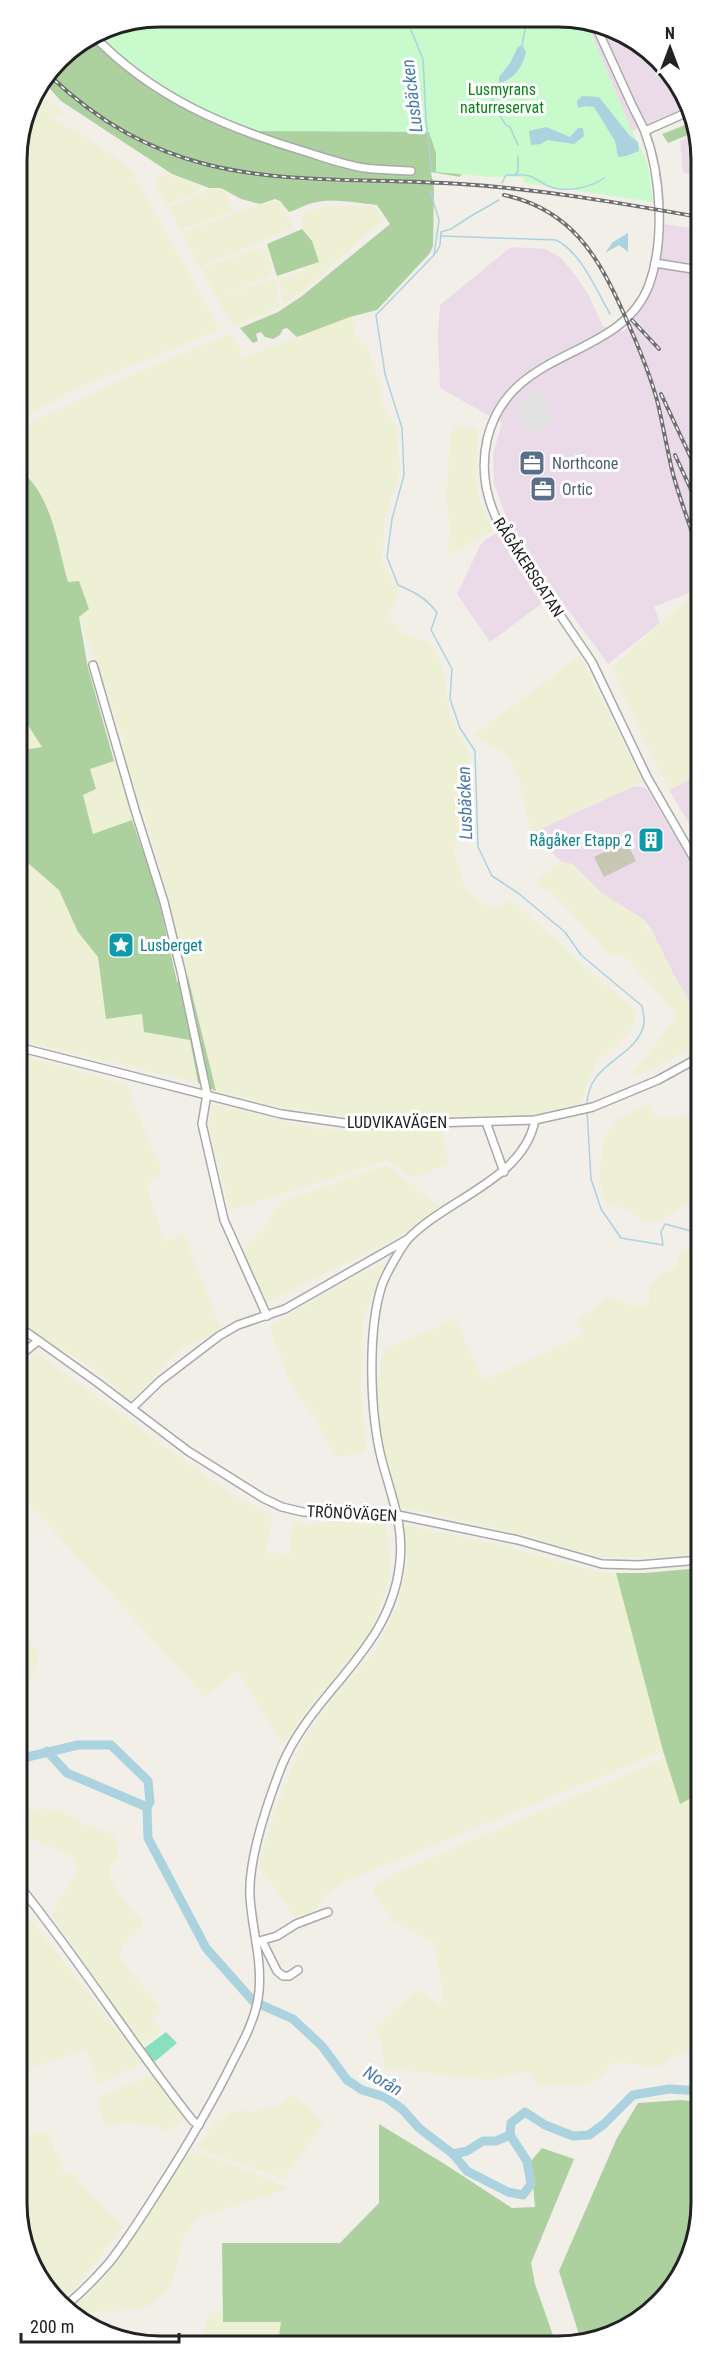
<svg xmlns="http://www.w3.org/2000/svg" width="718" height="2363" viewBox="0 0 718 2363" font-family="'Roboto Condensed',sans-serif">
	<rect width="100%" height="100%" fill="#f2efe9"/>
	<g fill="#ebdbe8">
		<path d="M585,19l75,40 26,48 -54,24z"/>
		<path d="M699,134v44l-16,-6 -3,-31z"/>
		<path d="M663,224l36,5v360l-45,18 6,16 -52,41 -52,-71 -66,49 -33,-48 25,-52 27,-17 -15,-41 -1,-30 9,-31 -62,-35 -2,-53 2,-30 71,-58 35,2 15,9 15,18 12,18 15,32 20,5 7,-6 21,-36 9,-31z"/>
		<path d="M700,774v67l-31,-51z"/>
		<path d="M634,786l12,2 54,90v141l-24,-40 -25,-50 -8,-10 -42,-26 -29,-29 -10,-2 -31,-29z"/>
	</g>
	<path fill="#c7c7b4" d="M626,841l10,20 -32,16 -10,-20z"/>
	<g fill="#eef0d5">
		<path d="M36,92l29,21 -10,2v6l20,9 34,23 15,10 10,12 85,153 -2,3 -134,54 -66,35v-269l11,-46z"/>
		<path d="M166,174l32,9 1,5 -2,4 -27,12h-4l-11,-21 1,-4z"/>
		<path d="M220,188l6,5 7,16 -3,4 -50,17 -11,-22 40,-19z"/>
		<path d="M275,201h3l16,27 -94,39 -18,-34 71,-27z"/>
		<path d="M326,206h45l6,3 5,11 -79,71 -18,12 -3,-3 -3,-17 2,-5 9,-1 28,-15 -6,-21 -10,-12v-12l5,-5z"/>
		<path d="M261,247l6,4 5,14 -1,7 -4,5 -47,19 53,-18 2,2 5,25 -6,5 -41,16 -32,-57z"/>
		<path d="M350,317l6,3 -2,14 12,11 15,41 -2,14 17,26 4,46 -15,45 -3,46 17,29 -11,23 15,19 25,7 11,16 7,28 4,34 19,33 -1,54 -14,44 12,41 26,18 20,-8 125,111 -6,19 -35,32 -16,41 -50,12h-187l-60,-8 -67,-17 -43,-176 -31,-110 -10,15 -39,15 -10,-40 7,-26 24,-8 10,-19 -45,-126v-35l-11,2 -21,-76 -16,-30 -14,-9v-36l12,-9 105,-49 98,-41 8,17v9z"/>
		<path d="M457,426l18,2 3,3 -2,51 5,22 12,27 -46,25 3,-25 -4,-35 5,-64z"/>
		<path d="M699,591l1,183 -31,16 -30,-61 -27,-62 81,-73z"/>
		<path d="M580,656l63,126 -112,51 -12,-54 -10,-23 -36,-21z"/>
		<path d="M17,708l25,39 -25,4z"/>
		<path d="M18,840l10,23 31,27 19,42 20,25 8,62 36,-5 2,18 46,8 8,43 -180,-43z"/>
		<path d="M562,862l10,2 29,29 42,26 3,5 1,7 -6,6 10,-8 25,50 24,40v26l-66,32v-5l43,-56 -1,-3 -53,-59 -9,2 -6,-4 -56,-59 -11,-5 -3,-7 4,-6z"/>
		<path d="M18,1055l109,30 6,18 29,67 -4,8 -12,6 19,57 19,-6 38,95 -41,19 -50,52 -35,-30 -29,-19 -14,-5 -35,-27z"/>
		<path d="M648,1103l5,11 6,5 27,-3 14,7v74l-20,10 -17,12 -16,3 -19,-12 -16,-4 -7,-7 -6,-22 4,-32 4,-11 10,-14z"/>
		<path d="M212,1104l106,25 123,2 8,33 -37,14 -25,-18 -157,51 -22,-88z"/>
		<path d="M387,1165l52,41 -35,28 -138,69 -23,-53 21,-23 18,-26z"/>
		<path d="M682,1250l12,1 6,13v290l-47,4 -53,-1 -77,-22 -122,-28 -16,-49 -10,-60 8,-48 73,-31 27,62 101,-46 -8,-14 31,-24 28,9 14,-1v-17l10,-12 17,-10z"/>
		<path d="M388,1262l-12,21 -13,37 -2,71 5,61 -30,5 -10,-15 -9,-22 -14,-17 -14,-23 -20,-54 80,-47z"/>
		<path d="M37,1353l195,142 42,20 -9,37 25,2 2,-33 17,4 28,-5 48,3 4,23v33l-18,52 -14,21 -37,42 -37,50 -46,-73 -32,26 -187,-205v-125z"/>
		<path d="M401,1524l107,23 90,25 18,1 47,178 -319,131 -17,12 -13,17 -17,9 -38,-53 7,-31 35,-92 39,-56 33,-34 24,-47 11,-47z"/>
		<path d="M18,1627l19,24 2,8 -20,42z"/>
		<path d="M665,1758l15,46 21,-11v251l-28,13 -14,10 -46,-5 -12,16 -19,8 -45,-1 -8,-12h-13l-25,7 -107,-12 -2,-23 -7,-17 43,-39 22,17 2,-12 -7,-51 -41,-21 -21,-30 3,-8 13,-8z"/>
		<path d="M44,1808l19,4 26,14 24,8 5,14v10l-7,6 -1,14 11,19 21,24v4l-19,20 -3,9 3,9 40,47 -10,11 7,7 -1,5 -16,10h-5l-87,-128 27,-47 -7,-13 -52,-21v-16l8,-5z"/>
		<path d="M19,1905l124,158 -44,21 -13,-35 -67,23z"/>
		<path d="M150,2076l4,1 32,41 -4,4 -17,11 -6,-7 -34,-4 -21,5 -6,-30z"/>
		<path d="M293,2095l31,27 -40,57 -88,-31 19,-25 15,-11 9,-2 16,2 23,-7z"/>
		<path d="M48,2132l16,41 9,-1 6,11 44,44 -55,70 -10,7 -39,-73v-95z"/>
		<path d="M197,2152l60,22 32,15 -92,29 -15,21 -7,35 -6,16 -19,15 -17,5 -39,2 -14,4 -12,-6 25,-21 14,-15 77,-116 6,-5z"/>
		<path d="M213,2312l68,3 15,29h-91v-26z"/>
	</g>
	<g fill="#add19e">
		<path d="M160,17l218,1 85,153 -3,6 -29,-5 3,16 -1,58 -3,7 -53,57 -27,7 -53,20 -10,-9 -4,1 -3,6 -7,4 -8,-2 -4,-5 -5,2 2,7 -5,2 -13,-15 38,-16 24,-16 88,-72 -13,-19c-21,-2 -45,-7 -65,-2 -8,2 -15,7 -23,9l-9,-11 -5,-2 -15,5 -19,-5 -20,-11h-12l-37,-14 -111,-73 -18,-20 16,-23 46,-31z"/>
		<path d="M693,122l5,9 -30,12 -6,-9z"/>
		<path d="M302,229l10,12 7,21 -42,14 -10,-32z"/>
		<path d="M17,468c35,24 40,76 51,114l11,-1 10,28 -10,8 9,51 26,93 -24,8 6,20 -13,6 10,39 39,-14 25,72 20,90 11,-5 28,114 -18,-8 -8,-43 -46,-8 -2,-18 -36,5 -8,-62 -20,-25 -19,-42 -31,-27 -10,-23 2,-60h-2l-1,-29 25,-4 -25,-39z"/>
		<path d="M700,1568l1,225 -21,11 -17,-53 -47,-178h29z"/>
		<path d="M681,2100l20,2v110l-10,46 -25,39 -36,30 -48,17 -23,-73 58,-133 21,-35z"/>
		<path d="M379,2124l64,39 69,45 23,-1 -4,-46 11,-13 32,11 -43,104 4,21 21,60h-278l3,-22h-58l-1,-79h118l39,-40z"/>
	</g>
	<path fill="#c8facc" d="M160,17l425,2 47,112 16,33 5,38 -127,-19 -4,-6h-30l-56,-5v-19l-7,-21 -180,-1 -80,-33 -35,-22 -29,-25 -13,-15 13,-9z"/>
	<path fill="#88e0be" d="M166,2032l11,11 -24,20 -11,-13z"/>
	<path fill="#e2e2e2" d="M540,389l15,33 -26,12 -14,-28 12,-6 -1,-4z"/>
	<g fill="#aad3df">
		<path d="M522,45l4,7c-3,14 -12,28 -27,31v-6l11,-14 8,-16z"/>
		<path d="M582,96l17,1 30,38 9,7 1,9 -13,5 -8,1 -3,-16 -21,-34 -8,-1 -8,2 -1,-7z"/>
		<path d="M546,127l24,10 8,-9h5l1,8 -10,8 -27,-4 -6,4 -10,1 -2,-14z"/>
		<path d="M628,233v19l-9,-7 -14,8 8,-11z"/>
	</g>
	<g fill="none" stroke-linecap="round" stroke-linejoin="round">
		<g stroke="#aad3df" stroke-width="1.5">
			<path d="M406,18l17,41 3,60 6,53"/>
			<path d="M522,45l5,-26"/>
			<path d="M494,95l-2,8 14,22 4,2 8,18"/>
			<path d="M515,175c22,-2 23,9 39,13 15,4 38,-1 50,-10"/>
			<path d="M502,183l4,-8h9l3,-4v-15"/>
			<path d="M430,191l9,29 -5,35 -58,60 9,59 17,54 2,47 -12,44 -5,38 11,28c16,7 29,13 39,28l-6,17 21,39 -2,30 10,29 15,23 3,96 14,29 26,17 47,39 16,23 61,51c1,6 3,13 2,18 -8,36 -57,37 -57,82"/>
			<path d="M441,236l115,4c26,13 40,50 54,74"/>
			<path d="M436,253l4,-8 1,-13 10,-3 20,-13 28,-16"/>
			<path d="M587,1110l4,69 10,30 20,29 42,7 -2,-13 4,-8 26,7 9,-5"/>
		</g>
		<g stroke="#aad3df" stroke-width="9">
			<path d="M47,1751l20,22 80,34"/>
			<path d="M19,1759l59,-14h33l37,36 2,21 -3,5 1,31 58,110 47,53 40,18 29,27 25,34 15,10 23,7 17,12 17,19 34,26 14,-3 16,-10h13l14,-6 1,-12 14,-11 20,13 28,11 16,-1 15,-11 29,-29 36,-6 32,2"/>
			<path d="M453,2154l14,17 41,21 15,3 8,-11 -4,-23 -17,-26"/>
		</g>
		<g stroke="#a9a9a9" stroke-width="10">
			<g id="minor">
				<path d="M595,24c12,26 24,53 36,79 4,9 10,19 14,29 16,43 20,109 4,153 -29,77 -140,60 -162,155 -7,32 -1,60 14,88l91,134 55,115 53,92"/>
				<path d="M93,35c58,61 131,92 210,116 20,6 41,14 62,17 15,2 30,2 46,3"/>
				<path d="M645,131l43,-19"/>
				<path d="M655,263l44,7"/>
				<path d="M93,665l42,145 29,92 17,69 26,123 -5,30 22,96 43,96"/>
				<path d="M18,1047l263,67 78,11 176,-5 58,-13 65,-27 42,-23"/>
				<path d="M486,1122l18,50"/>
				<path d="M18,1326l80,57 90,68 75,47 19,9 21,5 95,3 120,25 84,24 37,1 61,-5"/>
				<path d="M18,1357l20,-16"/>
				<path d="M132,1408l28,-27 59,-45 19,-11 47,-16 121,-69"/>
				<path d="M25,1893c59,74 109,154 168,228l6,4"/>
				<path d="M262,1941l15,30 6,5h6l9,-6"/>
				<path d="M256,1942l21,-6 19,-12 32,-12"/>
				<path d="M64,2307c16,-13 30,-27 44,-43 18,-22 34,-48 50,-73 27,-42 53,-85 75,-130 11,-21 24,-45 26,-70 3,-32 -7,-62 -9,-94 -2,-39 18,-96 32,-132 32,-76 110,-115 118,-204 4,-35 -9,-66 -18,-100 -12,-46 -15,-130 0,-176 4,-11 19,-38 27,-47 39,-40 115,-59 126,-118"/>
			</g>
		</g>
		<use href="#minor" stroke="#fff" stroke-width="7"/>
		<g stroke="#707070" stroke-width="4">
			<g id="rail">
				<path d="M48,74c129,124 251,100 413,110 79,5 159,19 238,33"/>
				<path d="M504,195c68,15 94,61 120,119 13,29 26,59 34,90 5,22 9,44 14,66 7,28 18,55 27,83"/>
				<path d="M632,320l27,29"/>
				<path d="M661,394l38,81"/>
				<path d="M675,455l24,52"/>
			</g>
		</g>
		<use href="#rail" stroke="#fff" stroke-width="1.5" stroke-dasharray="4.5" stroke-linecap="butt"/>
	</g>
	<defs>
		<g id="office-square" transform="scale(1.35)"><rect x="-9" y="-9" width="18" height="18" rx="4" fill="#5c6f8a" stroke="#fff"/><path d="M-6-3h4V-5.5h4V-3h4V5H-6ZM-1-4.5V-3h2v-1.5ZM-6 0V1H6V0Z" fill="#fff"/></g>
		<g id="building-square" transform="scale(1.35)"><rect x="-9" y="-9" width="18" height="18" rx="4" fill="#0f9aa8" stroke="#fff"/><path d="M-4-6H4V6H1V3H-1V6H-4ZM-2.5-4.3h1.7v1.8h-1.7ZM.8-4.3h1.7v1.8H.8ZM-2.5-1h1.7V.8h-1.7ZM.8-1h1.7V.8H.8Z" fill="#fff"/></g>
		<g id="sight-square" transform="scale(1.35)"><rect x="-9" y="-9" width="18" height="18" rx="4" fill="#0f9aa8" stroke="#fff"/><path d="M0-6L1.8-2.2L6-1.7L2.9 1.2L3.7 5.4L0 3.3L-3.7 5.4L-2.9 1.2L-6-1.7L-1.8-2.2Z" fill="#fff"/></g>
	</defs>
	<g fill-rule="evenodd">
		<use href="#office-square" x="532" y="463"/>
		<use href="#office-square" x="543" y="489"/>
		<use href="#building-square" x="651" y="840"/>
		<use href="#sight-square" x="121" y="945"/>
	</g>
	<g text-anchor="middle" stroke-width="6" stroke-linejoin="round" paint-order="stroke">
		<g font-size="16" fill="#0c8416" stroke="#fff">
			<text x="502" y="95">Lusmyrans<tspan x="502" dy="18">naturreservat</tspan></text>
		</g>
		<g font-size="16" fill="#4e5e75" stroke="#fff" text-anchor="start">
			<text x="552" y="469">Northcone</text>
			<text x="562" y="495">Ortic</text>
		</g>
		<g font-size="16" fill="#222" stroke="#fff">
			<text transform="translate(529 567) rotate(57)" y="6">RÅGÅKERSGATAN</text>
			<text x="397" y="1128">LUDVIKAVÄGEN</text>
			<text transform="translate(352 1513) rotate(3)" y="6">TRÖNÖVÄGEN</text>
		</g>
		<g font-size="16" fill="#0d838f" stroke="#fff" text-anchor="end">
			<text x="632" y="846">Rågåker Etapp 2</text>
			<text x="140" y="951" text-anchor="start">Lusberget</text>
		</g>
		<g font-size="18" font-style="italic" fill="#4a7aab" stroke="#fff">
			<text transform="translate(412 96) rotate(-97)" y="6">Lusbäcken</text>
			<text transform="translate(465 803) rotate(-92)" y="6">Lusbäcken</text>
			<text transform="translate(383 2081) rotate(30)" y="6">Norån</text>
		</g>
	</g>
	<path d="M0 0H718V2363H0ZM160 27H558A133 133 0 0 1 691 160V2203A133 133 0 0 1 558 2336H160A133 133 0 0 1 27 2203V160A133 133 0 0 1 160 27Z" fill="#fff" fill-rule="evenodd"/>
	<path fill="none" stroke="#222" stroke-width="3" d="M160 27H558A133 133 0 0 1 691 160V2203A133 133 0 0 1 558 2336H160A133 133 0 0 1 27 2203V160A133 133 0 0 1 160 27Z"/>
	<g transform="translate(670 48)" stroke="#ffffff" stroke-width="4.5" paint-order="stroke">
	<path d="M0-4.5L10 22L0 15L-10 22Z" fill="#222222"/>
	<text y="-9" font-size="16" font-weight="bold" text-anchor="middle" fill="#222222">N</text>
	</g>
	<path d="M21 2333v9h158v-9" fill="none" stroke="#222222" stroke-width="3"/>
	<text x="30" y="2333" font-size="18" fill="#222222" stroke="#ffffff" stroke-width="4.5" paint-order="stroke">200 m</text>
</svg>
